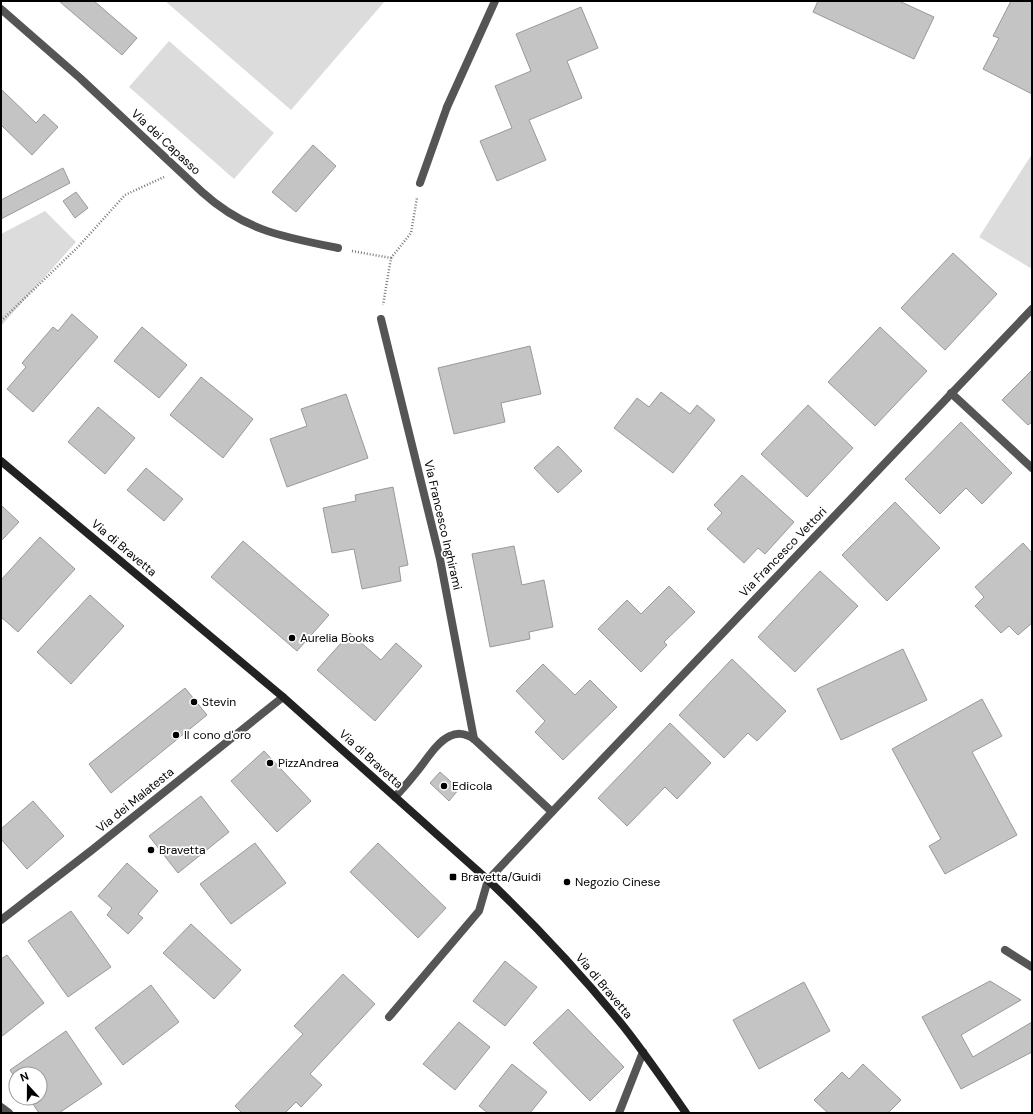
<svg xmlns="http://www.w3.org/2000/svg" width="1033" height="1114" viewBox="0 0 1033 1114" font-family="'DM Sans',sans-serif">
	<rect width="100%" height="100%" fill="#fff"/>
	<g fill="#dcdcdc">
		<path d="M165,1h220l-94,109z"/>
		<path d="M169,41l105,92 -40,46 -105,-92z"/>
		<path d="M1032,154v115l-53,-32z"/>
		<path d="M45,211l31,31 -75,84v-92z"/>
	</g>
	<g fill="#c4c4c4" stroke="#999">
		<path d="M59,1h35l43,37 -15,17z"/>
		<path d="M818,1h81l35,16 -20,42 -101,-47z"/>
		<path d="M1011,1h21v93l-49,-25 16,-31 -6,-2z"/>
		<path d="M581,7l17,41 -31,13 15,37 -53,22 17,40 -49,21 -17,-40 32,-13 -17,-42 36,-15 -15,-37z"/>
		<path d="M1,89l35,34 8,-9 14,13 -26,28 -31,-30z"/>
		<path d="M313,145l23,21 -40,46 -24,-20z"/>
		<path d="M63,168l7,15 -69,36v-19z"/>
		<path d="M76,192l12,16 -13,10 -12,-17z"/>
		<path d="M953,253l44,41 -52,56 -44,-42z"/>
		<path d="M72,314l26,23 -65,75 -26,-23 19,-22 -4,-4 31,-36 5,4z"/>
		<path d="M142,327l45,38 -28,33 -45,-37z"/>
		<path d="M880,327l47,44 -52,55 -47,-44z"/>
		<path d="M530,346l11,48 -40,9 4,19 -51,12 -16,-66z"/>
		<path d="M1032,370v52l-4,3 -26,-25z"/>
		<path d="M201,377l52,42 -30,39 -53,-43z"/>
		<path d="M661,392l29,22 7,-9 18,15 -42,53 -59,-45 23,-30 12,9z"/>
		<path d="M346,394l22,64 -81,29 -17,-48 37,-13 -6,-17z"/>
		<path d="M808,405l45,43 -46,49 -46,-43z"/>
		<path d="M98,407l37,31 -30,36 -37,-32z"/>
		<path d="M961,422l51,51 -30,31 -16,-16 -26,26 -35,-35z"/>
		<path d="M558,446l24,25 -24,22 -24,-25z"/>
		<path d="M146,468l37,31 -19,22 -37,-31z"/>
		<path d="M742,475l52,47 -29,32 -7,-6 -14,15 -37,-34 15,-16 -8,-8z"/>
		<path d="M393,487l15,78 -9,2 2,14 -39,8 -8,-40 -22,4 -9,-45 33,-7 -1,-6z"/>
		<path d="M895,502l45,46 -53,53 -45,-46z"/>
		<path d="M1,505l18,17 -18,19z"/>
		<path d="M40,537l35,32 -57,63 -17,-15v-37z"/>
		<path d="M243,541l86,74 -32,36 -86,-74z"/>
		<path d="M1023,543l9,10v70l-14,12 -9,-9 -8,7 -26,-27 9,-9 -9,-10z"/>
		<path d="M514,546l8,39 22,-5 9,47 -24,5 1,7 -40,8 -18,-93z"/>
		<path d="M820,571l38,35 -63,66 -37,-35z"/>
		<path d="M669,586l26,26 -31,30 3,3 -26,27 -43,-43 29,-29 14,14z"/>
		<path d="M90,595l34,31 -53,58 -34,-32z"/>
		<path d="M350,633l31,27 15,-17 26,23 -47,55 -58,-51z"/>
		<path d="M903,649l24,51 -86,40 -24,-51z"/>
		<path d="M732,659l54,52 -29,30 -9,-8 -24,25 -45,-43z"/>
		<path d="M543,664l32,31 15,-15 27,27 -54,53 -28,-28 10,-11 -29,-30z"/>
		<path d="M185,688l22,27 -96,78 -22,-29z"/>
		<path d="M982,699l20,37 -30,16 45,83 -72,39 -16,-28 12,-7 -49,-90z"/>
		<path d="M670,723l41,40 -34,36 -12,-12 -38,39 -29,-28z"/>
		<path d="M264,751l47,50 -34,31 -46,-51z"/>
		<path d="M440,772l19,17 -10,12 -19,-18z"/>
		<path d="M201,796l28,36 -51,41 -29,-37z"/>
		<path d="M33,801l31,35 -37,33 -26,-30v-10z"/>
		<path d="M255,843l31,40 -55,41 -31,-40z"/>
		<path d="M378,843l68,65 -28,30 -68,-66z"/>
		<path d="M127,863l31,28 -20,23 5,4 -15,16 -21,-19 5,-7 -14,-12z"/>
		<path d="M71,911l40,56 -43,30 -40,-56z"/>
		<path d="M191,924l50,46 -27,29 -51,-46z"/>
		<path d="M7,955l37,48 -43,34v-78z"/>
		<path d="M505,961l32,26 -32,39 -32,-25z"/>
		<path d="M343,974l32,30 -65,70 12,11 -21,22 -5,-5 -11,11h-43l-7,-7 68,-72 -9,-8z"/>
		<path d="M990,981l31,19 -60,35 12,22 59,-35v30l-71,37 -39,-72z"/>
		<path d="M804,982l26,49 -71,38 -26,-49z"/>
		<path d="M151,985l28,37 -56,43 -28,-37z"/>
		<path d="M568,1009l56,58 -34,34 -57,-58z"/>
		<path d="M459,1022l31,25 -35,43 -32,-26z"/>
		<path d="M66,1031l36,53 -43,29h-20l-10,-15h11v-24h-24v5l-6,-9z"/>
		<path d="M512,1064l35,28 -17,21h-42l-9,-7z"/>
		<path d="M863,1064l38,36 -13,13h-60l-14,-13 28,-28 7,7z"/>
	</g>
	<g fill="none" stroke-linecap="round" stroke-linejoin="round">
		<g stroke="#777" stroke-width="2.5" stroke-dasharray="1 2" stroke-linecap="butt">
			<path d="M352,251l39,7 -8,47"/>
			<path d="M391,258l20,-25 6,-35"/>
			<path d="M1,321l78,-75 46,-51 39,-18"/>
		</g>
		<g stroke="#555" stroke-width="8">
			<path d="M420,183l27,-76"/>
			<path d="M389,1017l90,-106 9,-31"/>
			<path d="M1,1107l8,6"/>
		</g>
		<g stroke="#555" stroke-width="8">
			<path d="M1,9l79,69 122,114c43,39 82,45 136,56"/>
			<path d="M447,107l48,-106"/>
			<path d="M381,319l59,240 34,180"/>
			<path d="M951,393l81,75"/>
			<path d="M395,797c6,-7 13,-14 19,-22 10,-11 22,-33 36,-39 8,-4 17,-2 24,3l78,73 -64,68"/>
			<path d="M552,812l480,-503"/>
			<path d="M1,920l91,-70 191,-153"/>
			<path d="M1005,950l27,17"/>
			<path d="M619,1113l24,-61"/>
		</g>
		<path stroke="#222" stroke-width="8" d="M1,461l282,236 205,183c48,46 94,95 136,147 22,28 42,57 62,86"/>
	</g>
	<g fill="#000" stroke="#fff" stroke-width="1.5">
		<circle cx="292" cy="638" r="4"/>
		<circle cx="194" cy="702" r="4"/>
		<circle cx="176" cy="735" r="4"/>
		<circle cx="270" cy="763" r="4"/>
		<circle cx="444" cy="786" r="4"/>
		<circle cx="151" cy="850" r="4"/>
		<rect x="449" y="873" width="8" height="8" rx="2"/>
		<circle cx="567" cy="882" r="4"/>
	</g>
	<g text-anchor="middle" stroke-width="3.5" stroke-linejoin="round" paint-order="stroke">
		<g font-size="12" fill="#000" stroke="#fff">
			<text transform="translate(166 142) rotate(43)" y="4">Via dei Capasso</text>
			<text transform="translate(443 525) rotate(77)" y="4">Via Francesco Inghirami</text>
			<text transform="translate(124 548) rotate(40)" y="4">Via di Bravetta</text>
			<text transform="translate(783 552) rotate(-46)" y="4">Via Francesco Vettori</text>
			<text transform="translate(371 759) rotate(42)" y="4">Via di Bravetta</text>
			<text transform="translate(135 800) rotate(-39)" y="4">Via dei Malatesta</text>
			<text transform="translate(604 986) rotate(50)" y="4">Via di Bravetta</text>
		</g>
		<g font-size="12" fill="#000" stroke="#fff" text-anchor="start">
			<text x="300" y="642">Aurelia Books</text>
			<text x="202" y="706">Stevin</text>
			<text x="184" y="739">Il cono d'oro</text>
			<text x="278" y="767">PizzAndrea</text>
			<text x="452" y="790">Edicola</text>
			<text x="159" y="854">Bravetta</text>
			<text x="461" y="881">Bravetta/Guidi</text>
			<text x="575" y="886">Negozio Cinese</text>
		</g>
	</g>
	<rect width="1033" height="1114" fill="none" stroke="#000000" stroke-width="4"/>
	<g transform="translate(28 1086) rotate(339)"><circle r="19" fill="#ffffff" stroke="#999999"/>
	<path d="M0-3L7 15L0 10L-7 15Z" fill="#000000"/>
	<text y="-6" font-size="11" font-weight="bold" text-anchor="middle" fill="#000000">N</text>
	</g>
</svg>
